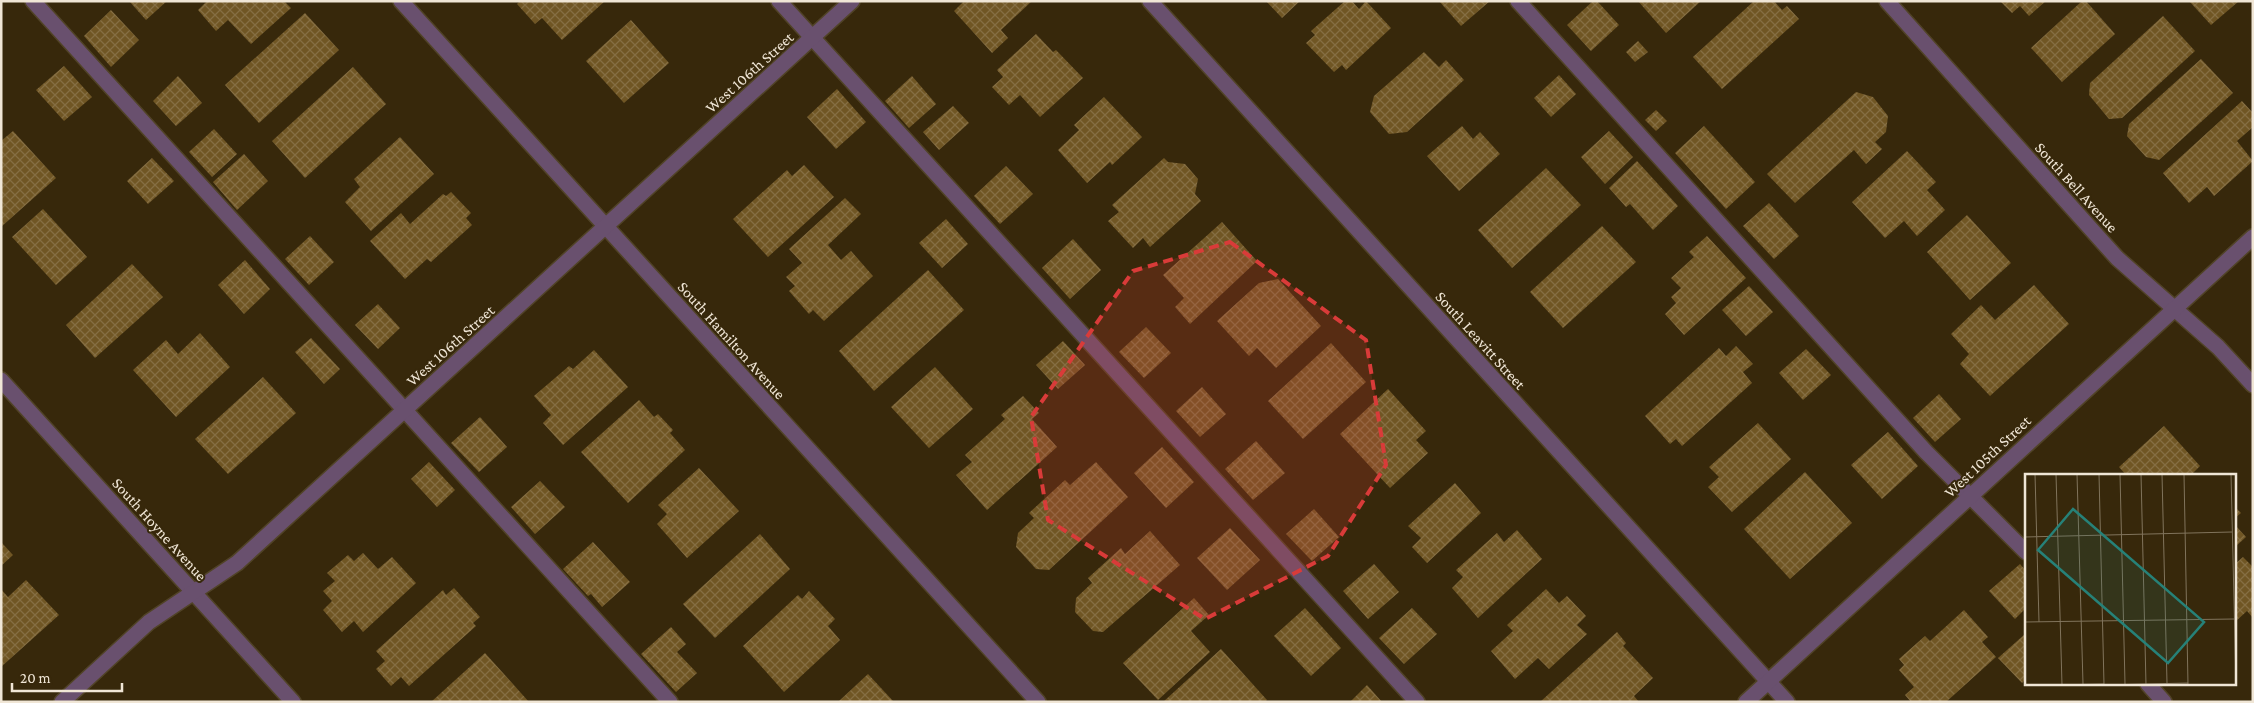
<svg xmlns="http://www.w3.org/2000/svg" width="2254" height="703" viewBox="0 0 2254 703" font-family="'Crimson Pro',serif">
	<defs>
		<pattern id="building-cross-hatch" width="8" height="8" patternUnits="userSpaceOnUse" patternTransform="scale(1.25)"><rect width="8" height="8" fill="#705624"/><path d="M0 0l8 8M0 8l8-8" fill="none" stroke="#856e43"/></pattern>
	</defs>
	<rect width="100%" height="100%" fill="#37280b"/>
	<g fill="url(#building-cross-hatch)">
		<path d="M129,1h38l-21,19z"/>
		<path d="M207,1h77l7,7 -40,36 -23,-24 -12,11 -18,-21z"/>
		<path d="M520,1h85l-43,39 -20,-22 -7,6 -18,-20z"/>
		<path d="M964,1h68l-31,29 7,8 -16,15 -38,-42z"/>
		<path d="M1266,1h34l-18,17z"/>
		<path d="M1345,1h7l7,8 7,-8 25,27 -45,42 -4,-5 -8,7 -28,-29 9,-8 -4,-4z"/>
		<path d="M1439,1h51l-29,25z"/>
		<path d="M1593,1h4l22,24 -28,26 -24,-26z"/>
		<path d="M1638,1h63l-35,32z"/>
		<path d="M1754,1h20l8,9 5,-4 12,13 -77,70 -29,-32z"/>
		<path d="M2000,1h46l-17,15 -9,-10 -8,7z"/>
		<path d="M2082,1h4l29,33 -53,48 -31,-34z"/>
		<path d="M2189,1h50l-28,24z"/>
		<path d="M111,10l28,30 -28,27 -27,-31z"/>
		<path d="M305,13l34,37 -80,73 -34,-38z"/>
		<path d="M2163,16l32,35 -73,67 -13,1 -20,-24 1,-12z"/>
		<path d="M631,20l38,43 -45,40 -38,-42z"/>
		<path d="M1036,34l17,18 3,-2 27,28 -43,39 -20,-22 -11,10 -17,-18 11,-10 -6,-7z"/>
		<path d="M1638,41l10,11 -13,10 -9,-10z"/>
		<path d="M1424,52l15,15 7,-7 18,20 -57,52 -18,2 -19,-22 4,-16z"/>
		<path d="M2201,59l32,34 -74,67 -13,-3 -19,-21 2,-12z"/>
		<path d="M64,66l28,31 -28,24 -28,-31z"/>
		<path d="M353,67l33,37 -81,74 -33,-37z"/>
		<path d="M1559,75l17,19 -25,23 -17,-19z"/>
		<path d="M178,76l24,27 -26,23 -23,-25z"/>
		<path d="M912,76l24,28 -27,24 -24,-27z"/>
		<path d="M837,89l29,33 -30,27 -29,-32z"/>
		<path d="M1856,92l17,5 15,19 -2,16 -11,10 7,7 -16,15 -12,-14 -59,53 -28,-29z"/>
		<path d="M1104,97l38,40 -30,28 -2,-3 -23,21 -29,-33 21,-20 -5,-5z"/>
		<path d="M2242,101l11,12v14l-16,14 16,20 -39,35 -7,-9 -18,16 -26,-30z"/>
		<path d="M953,106l16,17 -30,27 -16,-18z"/>
		<path d="M1656,110l11,11 -11,10 -11,-11z"/>
		<path d="M1462,126l11,13 7,-7 20,22 -41,37 -32,-35z"/>
		<path d="M1704,126l51,56 -29,27 -51,-56z"/>
		<path d="M214,129l23,25 -25,23 -23,-25z"/>
		<path d="M13,131l43,47 -55,49v-86z"/>
		<path d="M1609,131l24,26 -28,27 -24,-27z"/>
		<path d="M400,137l34,37 -63,57 -26,-29 15,-15 -6,-8z"/>
		<path d="M1907,151l29,31 -9,8 18,20 -28,26 -13,-15 -19,17 -33,-36z"/>
		<path d="M244,154l24,27 -31,29 -24,-28z"/>
		<path d="M152,158l22,23 -26,23 -21,-23z"/>
		<path d="M1164,158l4,4 17,2 13,15 -3,15 6,7 -51,46 -7,-9 -10,10 -25,-27 11,-9 -7,-7z"/>
		<path d="M1637,161l41,45 -25,24 -23,-26 -4,3 -17,-19z"/>
		<path d="M804,165l30,32 -66,60 -35,-38 54,-49 5,6z"/>
		<path d="M1006,166l27,28 -33,30 -26,-28z"/>
		<path d="M1546,168l35,37 -69,63 -34,-38z"/>
		<path d="M451,192l20,21 -5,5 6,7 -41,37 -4,-3 -22,20 -35,-38 31,-28 9,11 33,-30 3,2z"/>
		<path d="M845,198l16,16 -33,31 13,15 10,-9 22,25 -49,45 -11,-11 -4,4 -20,-23 6,-5 -9,-9 16,-14 -13,-14z"/>
		<path d="M1769,203l30,33 -25,23 -31,-33z"/>
		<path d="M43,209l44,48 -31,28 -44,-48z"/>
		<path d="M1967,215l44,48 -41,37 -43,-48z"/>
		<path d="M946,219l22,25 -26,24 -23,-25z"/>
		<path d="M1222,222l35,39 -67,63 -15,-17 9,-9 -21,-23z"/>
		<path d="M1602,226l34,36 -73,66 -33,-36z"/>
		<path d="M310,236l24,26 -25,23 -24,-26z"/>
		<path d="M1707,236l39,42 -62,57 -19,-21 11,-11 -5,-6 10,-9 -10,-10 23,-21 -5,-5z"/>
		<path d="M1073,239l28,31 -31,29 -28,-31z"/>
		<path d="M245,260l25,29 -26,25 -26,-29z"/>
		<path d="M132,264l31,33 -68,61 -29,-33z"/>
		<path d="M928,270l36,40 -90,81 -35,-40z"/>
		<path d="M1278,279l43,47 -45,42 -19,-20 -8,8 -32,-35 42,-38z"/>
		<path d="M2034,285l35,39 -79,72 -30,-32 9,-10 -18,-20 30,-29 14,15z"/>
		<path d="M1749,286l24,26 -27,24 -24,-26z"/>
		<path d="M378,304l22,24 -22,21 -23,-24z"/>
		<path d="M1146,327l25,26 -27,25 -25,-26z"/>
		<path d="M200,333l30,34 -54,50 -43,-47 33,-30 12,14z"/>
		<path d="M311,338l29,31 -16,15 -29,-32z"/>
		<path d="M1063,341l22,24 -27,24 -22,-24z"/>
		<path d="M1331,343l35,39 -63,57 -35,-38z"/>
		<path d="M1736,346l17,18 -10,8 9,11 -70,63 -6,-7 -6,5 -25,-28 74,-68 7,8z"/>
		<path d="M1806,349l25,26 -28,25 -24,-27z"/>
		<path d="M594,350l34,37 -65,58 -20,-22 8,-8 -17,-19 35,-30 4,3z"/>
		<path d="M935,367l38,42 -44,39 -38,-41z"/>
		<path d="M263,377l33,36 -68,61 -33,-35z"/>
		<path d="M1202,387l24,27 -26,23 -24,-26z"/>
		<path d="M1388,389l38,42 -10,9 12,13 -38,35 -50,-54z"/>
		<path d="M1939,394l22,25 -26,23 -22,-24z"/>
		<path d="M1023,396l16,17 -7,6 25,28 -70,63 -31,-35 16,-13 -7,-7 40,-36 -4,-4z"/>
		<path d="M639,400l15,17 4,-3 15,16 -3,3 15,17 -57,53 -47,-51z"/>
		<path d="M480,417l27,30 -28,25 -28,-29z"/>
		<path d="M1758,423l33,36 -59,53 -24,-25 11,-10 -10,-10z"/>
		<path d="M2164,426l36,40 -10,10h-63l-8,-9z"/>
		<path d="M1888,432l30,34 -36,33 -31,-34z"/>
		<path d="M1256,441l29,32 -32,27 -28,-31z"/>
		<path d="M1162,447l32,35 -28,26 -32,-35z"/>
		<path d="M429,462l26,28 -18,17 -26,-28z"/>
		<path d="M1096,462l32,35 -79,73 -13,-1 -20,-22 2,-14 16,-15 -5,-5 36,-33 5,5z"/>
		<path d="M699,468l40,43 -52,47 -30,-34 10,-10 -9,-9z"/>
		<path d="M1805,472l47,51 -62,56 -46,-50z"/>
		<path d="M540,481l25,26 -30,27 -24,-27z"/>
		<path d="M1455,483l26,30 -54,50 -15,-16 9,-9 -13,-12z"/>
		<path d="M2235,507l6,6 -6,5z"/>
		<path d="M1314,509l25,28 -27,24 -26,-27z"/>
		<path d="M2235,525l11,12 -11,10z"/>
		<path d="M1230,528l30,32 -33,30 -30,-32z"/>
		<path d="M1517,530l25,29 -64,59 -26,-30 11,-11 -7,-7 41,-37 7,9z"/>
		<path d="M1150,531l30,34 -77,67 -10,-1 -18,-19 1,-14 16,-15 -4,-5 33,-30 4,6z"/>
		<path d="M760,534l30,35 -75,69 -32,-34z"/>
		<path d="M1,542l12,13 -12,11z"/>
		<path d="M593,542l37,40 -28,25 -11,-13 -3,2 -25,-27z"/>
		<path d="M363,553l15,16 14,-12 24,26 -53,49 -9,-11 -12,11 -19,-22 9,-9 -9,-10 12,-10 -8,-8 21,-18 6,6z"/>
		<path d="M2243,557l10,10v51l-6,-7 -12,11v-58z"/>
		<path d="M1374,564l25,28 -31,27 -25,-28z"/>
		<path d="M2020,564l6,7v37l-11,11 -26,-28z"/>
		<path d="M26,580l33,35 -58,52v-78l7,8z"/>
		<path d="M454,588l26,29 -7,6 3,3 -67,60 -8,-9 -10,9 -15,-17 9,-8 -9,-10 67,-61 3,5z"/>
		<path d="M1546,589l13,14 8,-7 19,20 -9,9 10,9 -38,35 -11,-11 -23,21 -24,-28 22,-20 -6,-6z"/>
		<path d="M809,591l26,28 -7,7 12,14 -56,52 -41,-46 55,-51 4,4z"/>
		<path d="M1194,598l15,17 -18,16 19,21 -52,48 -35,-37z"/>
		<path d="M1305,608l36,40 -30,28 -37,-40z"/>
		<path d="M1412,608l25,26 -33,30 -25,-26z"/>
		<path d="M1964,610l24,27 -6,5 14,15 -50,45h-35l-6,-7 9,-8 -15,-17 5,-5 -5,-6 26,-23 5,5z"/>
		<path d="M671,627l15,17 -9,8 20,21 -21,19 -35,-38z"/>
		<path d="M1617,632l9,11 -3,3 30,32 -19,18 5,6h-99z"/>
		<path d="M2025,634l1,45 -4,4 -24,-25z"/>
		<path d="M1221,649l46,51 -2,2h-102z"/>
		<path d="M485,653l44,49h-98z"/>
		<path d="M868,674l26,28h-56z"/>
		<path d="M1367,685l15,17h-32z"/>
	</g>
	<g fill="none" stroke-linecap="round" stroke-linejoin="round">
		<g stroke="#514327" stroke-width="18">
			<g id="service">
				<path d="M33,1l637,701"/>
				<path d="M779,1l638,701"/>
				<path d="M1518,1l408,451 100,100"/>
				<path d="M2148,684l16,18"/>
			</g>
		</g>
		<g stroke="#514327" stroke-width="18">
			<g id="minor">
				<path d="M401,1l637,701"/>
				<path d="M1150,1l637,701"/>
				<path d="M1887,1l230,257 101,89 35,38"/>
				<path d="M1,380l292,322"/>
				<path d="M62,702l87,-80 88,-59 615,-562"/>
				<path d="M1746,702l507,-465"/>
			</g>
		</g>
		<use href="#service" stroke="#69506e" stroke-width="15"/>
		<use href="#minor" stroke="#69506e" stroke-width="15"/>
	</g>
	<path fill="#d93b39" fill-opacity="0.2" stroke="#d93b39" stroke-width="4" stroke-dasharray="10 6" stroke-linejoin="round" d="M1230,242l136,98 20,125 -58,91 -123,63 -157,-99 -17,-103 102,-146z"/>
	<g text-anchor="middle" stroke-width="4" stroke-linejoin="round" paint-order="stroke">
		<g font-size="16" fill="#f0e6d6" stroke="#37280b">
			<text transform="translate(749 72) rotate(-42)" y="6">West 106th Street</text>
			<text transform="translate(2077 187) rotate(48)" y="6">South Bell Avenue</text>
			<text transform="translate(732 340) rotate(48)" y="6">South Hamilton Avenue</text>
			<text transform="translate(1481 340) rotate(48)" y="6">South Leavitt Street</text>
			<text transform="translate(450 345) rotate(-42)" y="6">West 106th Street</text>
			<text transform="translate(1987 456) rotate(-43)" y="6">West 105th Street</text>
			<text transform="translate(160 529) rotate(48)" y="6">South Hoyne Avenue</text>
		</g>
	</g>
	<g transform="translate(2025 474)">
		<rect width="211" height="211" fill="#37280b"/>
		<path fill="none" stroke="#81745c" stroke-width="1" d="M10,0l4,148M31,0l6,211M52,0l6,210M74,0l5,211M95,0l5,210M116,0l5,211M137,0l5,209M159,0l4,211M206,0l5,211M0,63l207,-5M0,148l209,-3M26,211l53,-1M79,211l84,-2"/>
		<path fill="#268178" fill-opacity="0.15" stroke="#268178" stroke-width="2.5" d="M48,35l131,113 -36,41 -130,-113z"/>
		<rect width="211" height="211" fill="none" stroke="#f0e6d6" stroke-width="2.5"/>
	</g>
	<rect width="2254" height="703" fill="none" stroke="#f0e6d6" stroke-width="5"/>
	<path d="M12 683v8h110v-8" fill="none" stroke="#f0e6d6" stroke-width="2.5"/>
	<text x="20" y="683" font-size="15" fill="#f0e6d6" stroke="#37280b" stroke-width="4" paint-order="stroke">20 m</text>
</svg>
